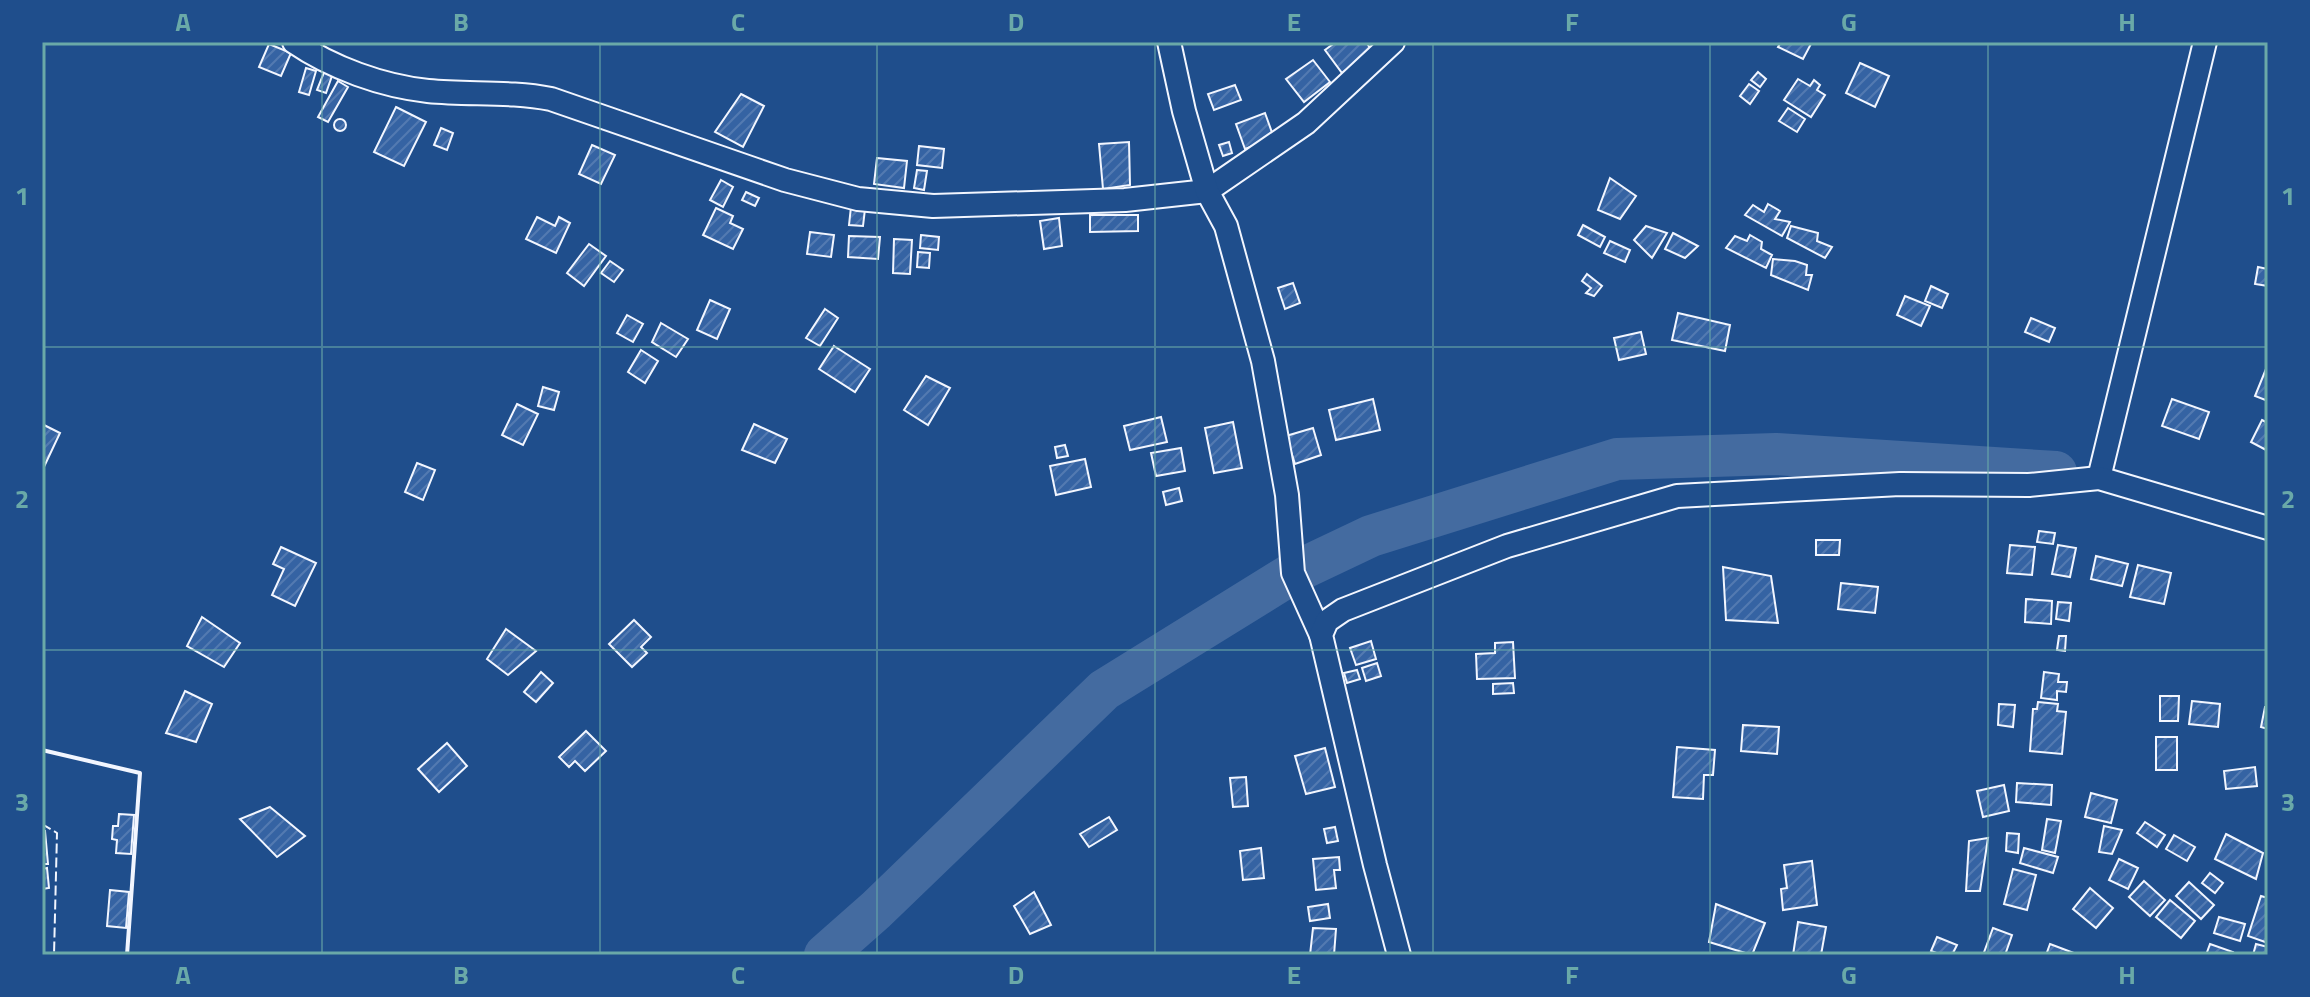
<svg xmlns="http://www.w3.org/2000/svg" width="2310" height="997" viewBox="0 0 2310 997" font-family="'Titillium Web',sans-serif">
	<defs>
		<pattern id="building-hatch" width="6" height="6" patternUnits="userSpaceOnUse" patternTransform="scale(2)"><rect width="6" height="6" fill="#3563a3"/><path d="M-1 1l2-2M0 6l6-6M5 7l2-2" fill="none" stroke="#537ab1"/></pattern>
	</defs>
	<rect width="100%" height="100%" fill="#1f4e8c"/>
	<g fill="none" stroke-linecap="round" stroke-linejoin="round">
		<path stroke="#446ba0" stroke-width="42" d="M825,955l51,-45 228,-220 189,-117 78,-37 246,-77 159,-5 280,18"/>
	</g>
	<g fill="url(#building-hatch)" stroke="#f2f6ff" stroke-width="2">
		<path d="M1336,42h30l6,9 -30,22 -17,-23z"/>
		<path d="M1781,42h31l-9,17 -25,-12z"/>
		<path d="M269,44l22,9 -10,23 -22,-9z"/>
		<path d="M1313,60l17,22 -26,20 -18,-23z"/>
		<path d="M1860,63l29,13 -14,31 -29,-14z"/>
		<path d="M306,68l10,3 -7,24 -10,-3z"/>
		<path d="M325,70l8,3 -7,20 -9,-3z"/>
		<path d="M1758,72l8,7 -6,8 -9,-7z"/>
		<path d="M1798,79l12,7 4,-6 6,5 -3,5 8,5 -14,22 -27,-17z"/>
		<path d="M338,81l10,6 -20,35 -10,-5z"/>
		<path d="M1749,84l10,7 -9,13 -10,-8z"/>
		<path d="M1235,85l6,15 -27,10 -6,-16z"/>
		<path d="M741,94l23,12 -21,41 -28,-15z"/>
		<path d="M396,107l30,15 -22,44 -30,-14z"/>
		<path d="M1788,108l17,11 -8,13 -18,-11z"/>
		<path d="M1265,113l9,25 -29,11 -9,-25z"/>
		<circle cx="340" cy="125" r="6"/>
		<path d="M441,128l12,5 -6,17 -13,-5z"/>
		<path d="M1129,142l1,43 -27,4 -4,-45z"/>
		<path d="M1229,142l3,11 -9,3 -4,-11z"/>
		<path d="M592,145l23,10 -14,29 -22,-10z"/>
		<path d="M919,146l25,3 -2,19 -25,-3z"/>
		<path d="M877,158l30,3 -3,27 -30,-4z"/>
		<path d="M917,170l10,1 -3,19 -10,-2z"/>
		<path d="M1610,178l26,18 -16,23 -22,-9z"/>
		<path d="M721,180l12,7 -10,20 -13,-7z"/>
		<path d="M746,192l13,6 -4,8 -13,-6z"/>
		<path d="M1768,204l12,7 -5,8 15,3 -8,14 -37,-21 8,-10 11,7z"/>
		<path d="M851,207l14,2 -2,17 -14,-1z"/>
		<path d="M716,208l17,8 -3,7 13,6 -10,20 -30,-14z"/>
		<path d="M1090,215h48v16l-48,1z"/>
		<path d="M537,217l18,9 4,-9 11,6 -14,30 -30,-14z"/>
		<path d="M1059,218l3,28 -18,3 -4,-28z"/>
		<path d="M1583,225l22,12 -5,10 -22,-12z"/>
		<path d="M1646,226l21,7 -15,25 -18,-18z"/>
		<path d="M1791,226l27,7 -1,8 15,6 -7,11 -38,-20z"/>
		<path d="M810,232l24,3 -3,22 -24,-3z"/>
		<path d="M1673,233l25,13 -13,12 -20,-9z"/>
		<path d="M921,235l18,2 -1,13 -18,-2z"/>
		<path d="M1750,235l12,7 -1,7 11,6 -6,13 -40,-20 9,-12 12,5z"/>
		<path d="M849,236l31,1 -2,22 -30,-2z"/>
		<path d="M894,239l18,1 -2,34 -17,-1z"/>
		<path d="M1610,241l20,9 -5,12 -21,-9z"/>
		<path d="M589,244l17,12 -22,30 -17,-13z"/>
		<path d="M918,252l12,1 -1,15 -12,-1z"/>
		<path d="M1773,259l22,2 12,4 -1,10h6l-4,15 -37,-15z"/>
		<path d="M610,261l13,9 -9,12 -13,-9z"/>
		<path d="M2258,267l10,2v17l-13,-2z"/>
		<path d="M1587,274l15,12 -8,10 -8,-3 5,-5 -9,-7z"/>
		<path d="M1293,283l7,20 -15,6 -7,-21z"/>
		<path d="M1931,286l17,8 -6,14 -17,-7z"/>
		<path d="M1905,296l25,10 -9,20 -24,-11z"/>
		<path d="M710,300l20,9 -13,30 -20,-9z"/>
		<path d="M825,309l13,9 -18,28 -14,-8z"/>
		<path d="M1678,313l52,12 -5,26 -53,-11z"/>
		<path d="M627,315l16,9 -10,18 -16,-9z"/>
		<path d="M2031,318l24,10 -6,14 -24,-10z"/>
		<path d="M661,323l27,16 -12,18 -24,-15z"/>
		<path d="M1641,332l5,22 -27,6 -5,-22z"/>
		<path d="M834,346l36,23 -15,23 -36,-23z"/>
		<path d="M641,350l17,11 -13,22 -17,-11z"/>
		<path d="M2266,369l2,1v31l-13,-5z"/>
		<path d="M926,376l24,12 -22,37 -24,-15z"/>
		<path d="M543,387l16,5 -5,18 -16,-4z"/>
		<path d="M1373,399l7,31 -44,10 -7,-30z"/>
		<path d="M2172,399l37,13 -10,27 -37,-13z"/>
		<path d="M517,404l21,10 -15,31 -21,-10z"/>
		<path d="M1161,417l6,25 -37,8 -6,-24z"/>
		<path d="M2262,420l6,3v28l-17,-9z"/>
		<path d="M1233,422l9,46 -28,5 -9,-45z"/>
		<path d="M42,424l18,9 -18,38z"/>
		<path d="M754,424l33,15 -12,24 -33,-13z"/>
		<path d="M1313,428l8,27 -26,9 -9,-28z"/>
		<path d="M1065,445l3,11 -11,2 -2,-11z"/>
		<path d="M1181,448l4,23 -29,5 -5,-23z"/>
		<path d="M1085,459l6,28 -35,8 -6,-29z"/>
		<path d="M417,463l18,7 -12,30 -18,-8z"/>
		<path d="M1179,488l3,13 -16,4 -3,-13z"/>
		<path d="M2039,531l16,2 -2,11 -16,-2z"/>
		<path d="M1816,540h24l-1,15h-23z"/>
		<path d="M2010,545l25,2 -3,28 -25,-2z"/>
		<path d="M2058,545l18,3 -6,29 -18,-3z"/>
		<path d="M281,547l35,16 -21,43 -23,-11 12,-26 -11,-5z"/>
		<path d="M2096,556l32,8 -6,22 -31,-7z"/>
		<path d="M2138,565l33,8 -7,31 -34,-7z"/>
		<path d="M1723,567l48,9 7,47 -52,-3z"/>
		<path d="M1841,583l37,4 -3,26 -37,-4z"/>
		<path d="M2026,599l26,2 -1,23 -26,-2z"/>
		<path d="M2058,602l13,1 -2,18 -13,-2z"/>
		<path d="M202,617l38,26 -16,24 -37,-21z"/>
		<path d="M634,620l17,17 -10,10 6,6 -15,14 -23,-23z"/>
		<path d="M506,629l30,22 -28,24 -21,-16z"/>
		<path d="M2059,636h7l-1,15 -8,-1z"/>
		<path d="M1371,641l5,18 -20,6 -6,-17z"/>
		<path d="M1513,642l2,36 -38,1 -1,-25 19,-1v-10z"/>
		<path d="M1377,663l4,13 -15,5 -4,-13z"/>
		<path d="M1357,670l3,9 -13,4 -3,-10z"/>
		<path d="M541,672l12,11 -17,19 -12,-10z"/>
		<path d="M2044,672l15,2 -1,8h9l-1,10 -9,-1v9l-16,-2z"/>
		<path d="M1513,683l1,10 -21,1v-10z"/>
		<path d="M185,691l27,13 -16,38 -30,-9z"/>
		<path d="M2160,696h19l-1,25h-18z"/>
		<path d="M2192,701l28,3 -2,23 -29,-3z"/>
		<path d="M2038,702l20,2 -1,7 9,1 -4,42 -32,-3 3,-42h4z"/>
		<path d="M1999,704l16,1 -2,22 -15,-2z"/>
		<path d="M2265,707h3v22l-7,-2z"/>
		<path d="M1743,725l36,2 -2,27 -36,-3z"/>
		<path d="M586,731l20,20 -21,20 -10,-10 -6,6 -10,-10z"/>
		<rect x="2156" y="737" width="21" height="33"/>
		<path d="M447,743l20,23 -28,26 -21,-23z"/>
		<path d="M1677,747l38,3 -2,25h-9l-1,24 -30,-2z"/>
		<path d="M1325,748l10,39 -29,7 -11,-38z"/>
		<path d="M2255,767l2,19 -31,3 -2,-18z"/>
		<path d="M1246,777l2,29 -15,1 -3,-29z"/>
		<path d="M2017,783l35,2 -1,20 -35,-3z"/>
		<path d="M2004,785l5,26 -26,6 -6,-26z"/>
		<path d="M2091,793l26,7 -6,23 -26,-6z"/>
		<path d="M270,807l35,29 -28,21 -37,-38z"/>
		<path d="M119,814l15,1 -3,39 -15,-1 1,-13 -5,-1 1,-13h5z"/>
		<path d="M1109,817l8,13 -28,17 -9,-13z"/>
		<path d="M2047,819l14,2 -6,32 -13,-3z"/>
		<path d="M2145,822l20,13 -8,12 -20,-14z"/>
		<path d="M2104,826l18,4 -10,24 -13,-2z"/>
		<path d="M1335,827l3,14 -11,2 -3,-14z"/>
		<path d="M42,831h3l3,33h-6z"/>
		<path d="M2007,833l12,1 -1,19 -12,-2z"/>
		<path d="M2226,834l37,19 -7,26 -41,-20z"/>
		<path d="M2174,835l21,12 -8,14 -21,-12z"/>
		<path d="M1988,838l-8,53h-14l3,-50z"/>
		<path d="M1261,848l3,30 -21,2 -3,-29z"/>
		<path d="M2024,848l34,9 -5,16 -33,-10z"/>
		<path d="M1339,857l1,13h-6l2,18 -20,2 -3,-31z"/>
		<path d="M2119,859l19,9 -10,21 -19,-9z"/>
		<path d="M1812,861l5,44 -34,5 -2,-21 6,-1 -3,-23z"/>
		<path d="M47,868l2,20 -7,1v-20z"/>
		<path d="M2013,869l23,6 -9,35 -23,-6z"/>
		<path d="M2210,873l13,10 -8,10 -13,-10z"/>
		<path d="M2144,881l21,19 -15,16 -21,-19z"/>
		<path d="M2189,882l25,23 -13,14 -25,-23z"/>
		<path d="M2090,888l23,20 -17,20 -23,-19z"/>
		<path d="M110,890l19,2 -3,36 -19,-2z"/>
		<path d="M1034,892l17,33 -21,9 -16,-28z"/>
		<path d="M2261,896l7,2v45l-20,-7z"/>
		<path d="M2170,900l25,21 -14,17 -25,-21z"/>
		<path d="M1328,904l2,14 -20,3 -2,-14z"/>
		<path d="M1716,904l49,19 -13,32 -43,-13z"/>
		<path d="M2219,917l26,7 -5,17 -26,-8z"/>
		<path d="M1798,922l28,5 -5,28h-28z"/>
		<path d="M1313,928l23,1 -2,26h-24z"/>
		<path d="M1993,928l19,7 -7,20h-22z"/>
		<path d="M1937,937l20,8 -5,10h-10l-11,-4z"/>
		<path d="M2050,944l29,11h-33z"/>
		<path d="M2210,944l23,8 -1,3h-26z"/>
		<path d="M2256,944l12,3v8h-15z"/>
	</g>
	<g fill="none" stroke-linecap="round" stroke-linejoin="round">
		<g stroke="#f2f6ff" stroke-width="26">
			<g id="minor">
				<path d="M294,42c38,26 88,44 134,49 41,4 83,0 123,8l234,81 73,19 75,7 192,-6 82,-9 99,-68 87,-81"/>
				<path d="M1169,42l15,69 23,80 19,35 37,135 24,134 6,78 28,62"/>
				<path d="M2099,478l106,-436"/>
				<path d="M1399,955l-24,-90 -54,-230 6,-14 16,-11 164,-64 170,-50 223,-12 129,1 70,-7 169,50"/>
			</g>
		</g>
		<use href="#minor" stroke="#1f4e8c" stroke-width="22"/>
		<path stroke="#f2f6ff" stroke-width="2" stroke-dasharray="10 4" stroke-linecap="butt" d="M42,824l15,9 -3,122"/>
		<path stroke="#f2f6ff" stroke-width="4" d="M42,750l98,23 -13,182"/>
	</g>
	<path fill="none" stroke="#6aa9a8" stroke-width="2" stroke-opacity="0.55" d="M322,42v913M600,42v913M877,42v913M1155,42v913M1433,42v913M1710,42v913M1988,42v913M42,347h2226M42,650h2226"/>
	<rect width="2310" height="997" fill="none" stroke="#1f4e8c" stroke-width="88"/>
	<rect x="44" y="44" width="2222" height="909" fill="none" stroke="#6aa9a8" stroke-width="3"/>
	<g font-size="26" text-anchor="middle" font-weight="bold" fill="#6aa9a8">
		<text x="183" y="31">A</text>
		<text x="461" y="31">B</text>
		<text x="738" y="31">C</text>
		<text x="1016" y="31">D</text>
		<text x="1294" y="31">E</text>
		<text x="1572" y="31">F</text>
		<text x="1849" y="31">G</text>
		<text x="2127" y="31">H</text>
		<text x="22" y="205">1</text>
		<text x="2288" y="205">1</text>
		<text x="22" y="508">2</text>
		<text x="2288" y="508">2</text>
		<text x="22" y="811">3</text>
		<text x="2288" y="811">3</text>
		<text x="183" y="984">A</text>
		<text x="461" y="984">B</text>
		<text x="738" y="984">C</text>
		<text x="1016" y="984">D</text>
		<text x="1294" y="984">E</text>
		<text x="1572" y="984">F</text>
		<text x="1849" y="984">G</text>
		<text x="2127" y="984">H</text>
	</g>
</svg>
